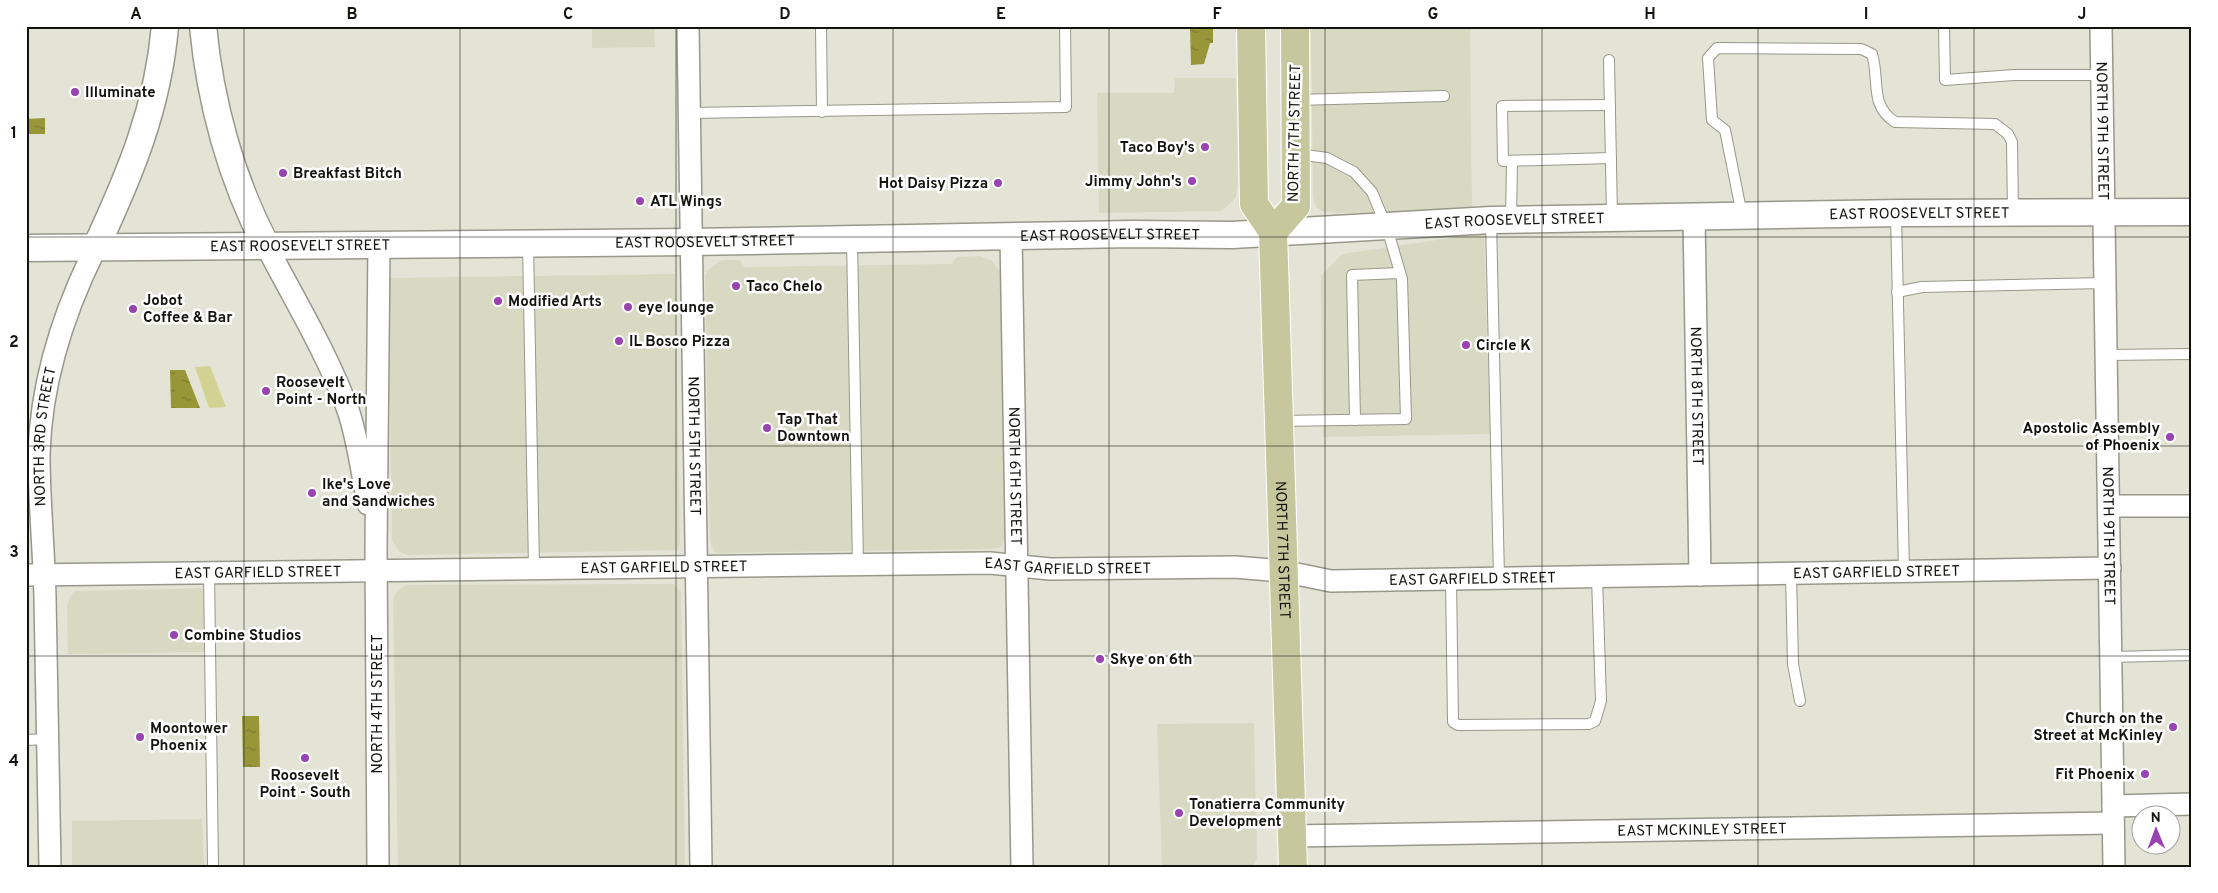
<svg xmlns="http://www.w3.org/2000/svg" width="2218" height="893" viewBox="0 0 2218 893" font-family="Overpass,sans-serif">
	<defs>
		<pattern id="water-ripples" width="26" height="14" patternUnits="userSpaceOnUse" patternTransform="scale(1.25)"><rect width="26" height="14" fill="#989738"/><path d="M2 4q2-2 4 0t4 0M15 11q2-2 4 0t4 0" fill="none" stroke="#7b7a2e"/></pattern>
	</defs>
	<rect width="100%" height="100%" fill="#e3e4d5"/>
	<g fill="#d8d9c2">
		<path d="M592,26h62l1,21 -63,1z"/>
		<path d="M1311,26h159l2,185 -136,2 -14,-2 -6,-4 -3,-10z"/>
		<path d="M1175,78h61l2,103 -2,16 -14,14 -123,2 -2,-120h77z"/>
		<path d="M1484,233l6,201 -167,3 -2,-161 21,-22z"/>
		<path d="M980,256l12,5 8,11 1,5 3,263 -3,7 -11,2 -271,4 -5,-2 -4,-10 -5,-265 3,-6 12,-9 5,-1h15l4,7 207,-3 6,-7z"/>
		<path d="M675,274l5,267 -2,9 -270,5 -10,-4 -6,-12 -4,-261z"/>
		<path d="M669,584h5l7,8 4,275h-287l-5,-268 4,-8 9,-6z"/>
		<path d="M209,588l1,64 -142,2 -1,-49 3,-9 5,-5z"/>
		<path d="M1254,723l3,135 -3,7 -3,2h-89l-5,-143z"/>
		<path d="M202,819l2,48h-132v-46z"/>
	</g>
	<path fill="#d2d293" d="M210,366l16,41 -17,1 -14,-41z"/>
	<g fill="url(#water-ripples)">
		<path d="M1190,26l23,1v16h-3l-6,21 -13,1z"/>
		<path d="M45,118v16h-19v-15z"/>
		<path d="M170,370h15l15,38h-29z"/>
		<path d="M242,716h17l1,51h-17z"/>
	</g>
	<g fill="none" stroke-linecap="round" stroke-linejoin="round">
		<g stroke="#98988a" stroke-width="12">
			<g id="service">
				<path d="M821,26l1,86"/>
				<path d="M1944,26l1,54 69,-5h88"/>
				<path d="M1609,60l3,157"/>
				<path d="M1296,100l148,-4"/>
				<path d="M1610,105l-108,1 1,55 108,-3"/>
				<path d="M689,113l377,-6 -1,-81"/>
				<path d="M1896,214l8,357"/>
				<path d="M1742,215l-17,-85 -13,-10 -4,-62 9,-10 144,1 11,5c8,26 -3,51 23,68l100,2 13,10 4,8 1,70"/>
				<path d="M1491,220l8,358"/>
				<path d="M1511,220l1,-59"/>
				<path d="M852,240l6,324"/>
				<path d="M528,244l6,324"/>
				<path d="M1897,292l25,-5 183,-4"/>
				<path d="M2106,355l86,-1"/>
				<path d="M1355,420l-3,-145 48,-2"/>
				<path d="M1279,421l127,-2 -4,-140 -15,-51 -15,-36 -18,-20 -27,-14 -29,-4"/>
				<path d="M209,572l4,295"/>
				<path d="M1791,574l2,90 7,37"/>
				<path d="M1451,579l2,143 5,3 131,-1 6,-3 6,-20 -4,-124"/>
				<path d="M2111,657l81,-2"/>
				<path d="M26,740l21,-1"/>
			</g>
		</g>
		<g stroke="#98988a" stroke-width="24">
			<g id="minor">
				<path id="s1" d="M688,26l13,841"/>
				<path id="s2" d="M2101,26l13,841"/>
				<path id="s3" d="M1694,217l6,358"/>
				<path id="s4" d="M1011,236l11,631"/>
				<path d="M266,245c28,54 61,108 82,165 10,29 14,63 20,94"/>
				<path d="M2109,506h83"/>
				<path id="s5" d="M26,575l964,-12 60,6 185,-2 47,4 49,10 779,-13"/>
				<path d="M2113,806l79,-2"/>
				<path id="s6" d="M1292,836l821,-13"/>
				<path id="s7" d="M50,867c-2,-90 -3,-180 -5,-269 -1,-48 -6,-96 -6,-144 2,-73 25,-143 57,-207"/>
				<path d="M378,867l-2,-318 3,-304"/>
			</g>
		</g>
		<g stroke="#98988a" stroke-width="29">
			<g id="tertiary">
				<path d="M203,26c7,75 28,153 63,219"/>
				<path d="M96,247c34,-73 62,-139 69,-221"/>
				<path id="s8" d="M26,248l665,-6 442,-8 99,1 259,-15 411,-7 290,-1"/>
			</g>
		</g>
		<g stroke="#fff" stroke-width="30">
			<g id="primary">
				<path id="s9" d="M1251,26l3,178 19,28 20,635"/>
				<path d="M1273,232l23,-26 -1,-180"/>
			</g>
		</g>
		<use href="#service" stroke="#fff" stroke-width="10"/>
		<use href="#minor" stroke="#fff" stroke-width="21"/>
		<use href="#tertiary" stroke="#fff" stroke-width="26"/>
		<use href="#primary" stroke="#c7c79d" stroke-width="28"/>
	</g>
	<path fill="none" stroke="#14140f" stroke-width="1" stroke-opacity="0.55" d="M244,26v841M460,26v841M676,26v841M893,26v841M1109,26v841M1325,26v841M1542,26v841M1758,26v841M1974,26v841M26,237h2166M26,446h2166M26,656h2166"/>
	<g fill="#9943b0" stroke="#fff" stroke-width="2">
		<circle cx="75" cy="92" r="5"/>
		<circle cx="1205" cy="147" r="5"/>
		<circle cx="283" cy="173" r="5"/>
		<circle cx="1192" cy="181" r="5"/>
		<circle cx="998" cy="183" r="5"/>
		<circle cx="640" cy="201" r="5"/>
		<circle cx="736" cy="286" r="5"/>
		<circle cx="498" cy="301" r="5"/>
		<circle cx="628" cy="307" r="5"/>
		<circle cx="133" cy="309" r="5"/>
		<circle cx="619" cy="341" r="5"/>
		<circle cx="1466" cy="345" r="5"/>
		<circle cx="266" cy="391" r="5"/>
		<circle cx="767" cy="428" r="5"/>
		<circle cx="2170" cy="437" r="5"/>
		<circle cx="312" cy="493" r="5"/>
		<circle cx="174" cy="635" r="5"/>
		<circle cx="1100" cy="659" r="5"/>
		<circle cx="2173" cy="727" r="5"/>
		<circle cx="140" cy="737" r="5"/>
		<circle cx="305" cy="758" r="5"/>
		<circle cx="2145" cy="774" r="5"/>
		<circle cx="1179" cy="813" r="5"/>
	</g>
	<g text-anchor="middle" stroke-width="5" stroke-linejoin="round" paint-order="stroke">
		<g font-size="15" font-weight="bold" fill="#14140f" stroke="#fff" text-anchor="start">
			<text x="85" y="97">Illuminate</text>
			<text x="1195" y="152" text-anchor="end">Taco Boy's</text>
			<text x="293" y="178">Breakfast Bitch</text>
			<text x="1182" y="186" text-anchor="end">Jimmy John's</text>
			<text x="988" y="188" text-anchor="end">Hot Daisy Pizza</text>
			<text x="650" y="206">ATL Wings</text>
			<text x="746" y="291">Taco Chelo</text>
			<text x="143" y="305">Jobot<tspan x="143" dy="17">Coffee &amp; Bar</tspan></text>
			<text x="508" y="306">Modified Arts</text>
			<text x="638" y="312">eye lounge</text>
			<text x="629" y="346">IL Bosco Pizza</text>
			<text x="1476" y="350">Circle K</text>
			<text x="276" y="387">Roosevelt<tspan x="276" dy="17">Point - North</tspan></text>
			<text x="777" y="424">Tap That<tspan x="777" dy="17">Downtown</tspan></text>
			<text x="2160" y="433" text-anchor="end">Apostolic Assembly<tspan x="2160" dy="17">of Phoenix</tspan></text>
			<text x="322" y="489">Ike's Love<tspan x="322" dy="17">and Sandwiches</tspan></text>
			<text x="184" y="640">Combine Studios</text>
			<text x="1110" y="664">Skye on 6th</text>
			<text x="2163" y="723" text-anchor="end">Church on the<tspan x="2163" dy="17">Street at McKinley</tspan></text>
			<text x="150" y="733">Moontower<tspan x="150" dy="17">Phoenix</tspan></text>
			<text x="2135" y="779" text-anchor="end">Fit Phoenix</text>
			<text x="305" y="780" text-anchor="middle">Roosevelt<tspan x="305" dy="17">Point - South</tspan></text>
			<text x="1189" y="809">Tonatierra Community<tspan x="1189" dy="17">Development</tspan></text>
		</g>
		<g font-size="15" fill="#14140f" stroke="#fff">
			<text dy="5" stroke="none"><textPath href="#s2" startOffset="105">NORTH 9TH STREET</textPath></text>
			<text transform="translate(1294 133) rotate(-89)" y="5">NORTH 7TH STREET</text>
			<text dy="5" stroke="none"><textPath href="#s8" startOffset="1894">EAST ROOSEVELT STREET</textPath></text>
			<text dy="5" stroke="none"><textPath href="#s8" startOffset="1489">EAST ROOSEVELT STREET</textPath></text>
			<text dy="5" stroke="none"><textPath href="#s8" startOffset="1084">EAST ROOSEVELT STREET</textPath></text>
			<text dy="5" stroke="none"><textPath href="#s8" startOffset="679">EAST ROOSEVELT STREET</textPath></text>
			<text dy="5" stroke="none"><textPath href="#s8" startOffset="274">EAST ROOSEVELT STREET</textPath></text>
			<text dy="5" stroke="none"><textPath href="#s3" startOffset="179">NORTH 8TH STREET</textPath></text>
			<text dy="5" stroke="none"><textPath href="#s7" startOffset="431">NORTH 3RD STREET</textPath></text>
			<text dy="5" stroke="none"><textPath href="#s1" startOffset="420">NORTH 5TH STREET</textPath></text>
			<text dy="5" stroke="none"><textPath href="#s4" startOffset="240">NORTH 6TH STREET</textPath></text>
			<text dy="5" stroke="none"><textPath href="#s2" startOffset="510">NORTH 9TH STREET</textPath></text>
			<text dy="5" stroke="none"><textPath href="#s9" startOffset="530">NORTH 7TH STREET</textPath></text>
			<text dy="5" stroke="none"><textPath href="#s5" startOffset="1042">EAST GARFIELD STREET</textPath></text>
			<text dy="5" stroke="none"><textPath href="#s5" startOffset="638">EAST GARFIELD STREET</textPath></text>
			<text dy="5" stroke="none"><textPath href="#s5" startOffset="232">EAST GARFIELD STREET</textPath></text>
			<text dy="5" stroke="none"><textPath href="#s5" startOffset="1852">EAST GARFIELD STREET</textPath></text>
			<text dy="5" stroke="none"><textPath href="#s5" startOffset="1448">EAST GARFIELD STREET</textPath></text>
			<text transform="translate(377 704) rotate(-90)" y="5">NORTH 4TH STREET</text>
			<text dy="5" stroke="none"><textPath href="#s6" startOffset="410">EAST MCKINLEY STREET</textPath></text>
		</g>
	</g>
	<rect width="2218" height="893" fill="none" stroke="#ffffff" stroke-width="55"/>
	<g transform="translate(2156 830) rotate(359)"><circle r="24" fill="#ffffff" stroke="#a1a19f"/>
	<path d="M0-4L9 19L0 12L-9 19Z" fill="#9943b0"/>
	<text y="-8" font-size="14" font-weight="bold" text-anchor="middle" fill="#14140f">N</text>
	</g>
	<rect x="28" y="28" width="2162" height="838" fill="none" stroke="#14140f" stroke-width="2"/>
	<g font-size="16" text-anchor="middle" font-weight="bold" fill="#14140f">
		<text x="136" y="19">A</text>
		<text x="352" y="19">B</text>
		<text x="568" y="19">C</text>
		<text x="785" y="19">D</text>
		<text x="1001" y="19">E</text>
		<text x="1217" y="19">F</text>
		<text x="1433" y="19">G</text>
		<text x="1650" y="19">H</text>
		<text x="1866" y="19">I</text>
		<text x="2082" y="19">J</text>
		<text x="14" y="138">1</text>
		<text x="14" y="347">2</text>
		<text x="14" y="557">3</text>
		<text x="14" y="766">4</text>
	</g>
</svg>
